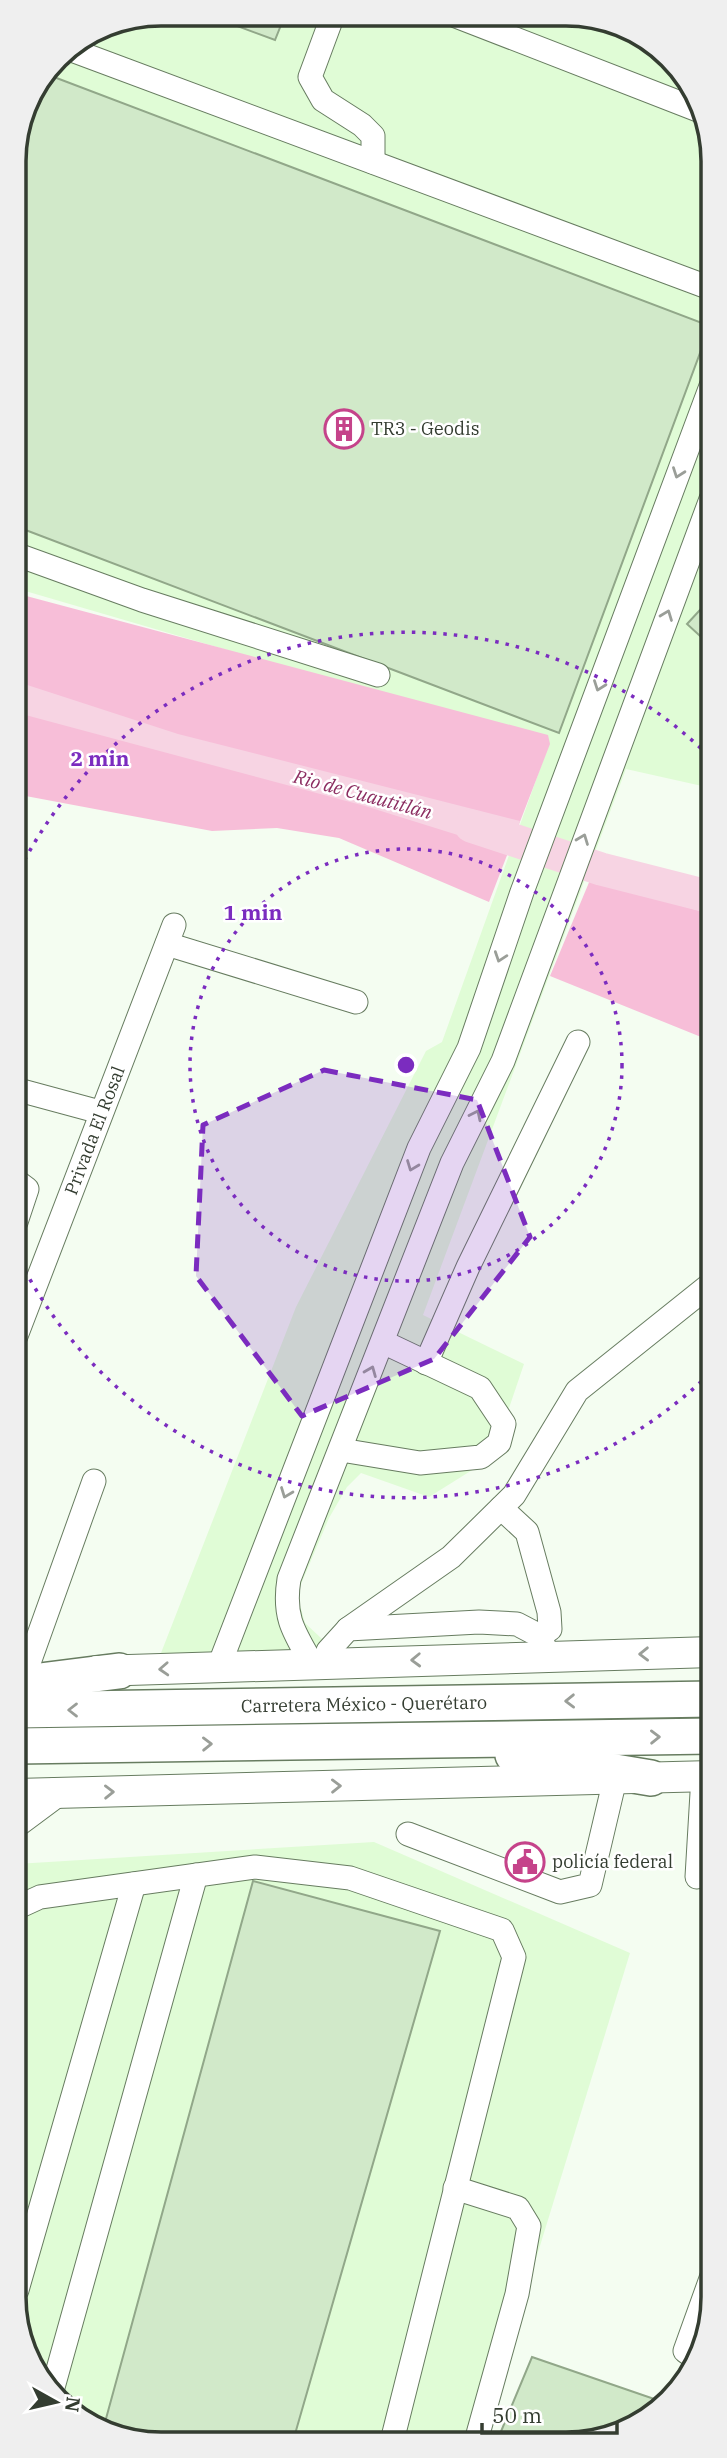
<svg xmlns="http://www.w3.org/2000/svg" width="727" height="2458" viewBox="0 0 727 2458" font-family="'IBM Plex Serif',serif">
	<rect width="100%" height="100%" fill="#f4fdf1"/>
	<g fill="#e0fcd6">
		<path d="M161,14l434,3 75,40 40,76 1,655 -85,-19 -203,546 101,49 -18,53 10,6 -15,29 -72,45 -68,-24 -14,14 -18,31 -30,71v13l6,21 33,31 -177,-1 135,-346 130,-256 16,-9 107,-298 -534,-156 -1,-436 11,-48 32,-47 48,-32z"/>
		<path d="M374,1842l256,111 -150,488h-348l-75,-40 -40,-76 -1,-461z"/>
	</g>
	<g fill="#f7bed8">
		<path d="M15,593l533,142 2,9 -61,158 -150,-64 -62,-10 -65,3 -197,-37z"/>
		<path d="M590,880l121,34v127l-161,-65z"/>
	</g>
	<path fill="#f7d4e3" d="M15,681l163,53 342,87 -11,30 -144,-45 -347,-93 -3,-2z"/>
	<g fill="none" stroke-linecap="round" stroke-linejoin="round">
		<path stroke="#f7d4e3" stroke-width="33" d="M471,826l130,43 110,28"/>
	</g>
	<g fill="#d1e9c9" stroke="#91a789" stroke-width="2">
		<path d="M205,14l80,1 -10,25z"/>
		<path d="M46,74l664,252 -151,407 -544,-207 -1,-374 11,-48z"/>
		<path d="M711,598v48l-24,-22z"/>
		<path d="M253,1881l187,50 -147,510h-161l-28,-15z"/>
		<path d="M532,2357l131,45 -69,39h-97z"/>
	</g>
	<g fill="none" stroke-linecap="round" stroke-linejoin="round">
		<g stroke="#677c60" stroke-width="25">
			<g id="minor">
				<path d="M333,15l-23,62 13,23 39,25 11,11v26"/>
				<path d="M456,16l242,94"/>
				<path d="M69,49l641,239"/>
				<path d="M15,554l127,46 236,75"/>
				<path d="M167,944l189,58"/>
				<path d="M15,1089l85,23"/>
				<path d="M15,1180l12,9 -11,33"/>
				<path id="s1" d="M16,1336l158,-411"/>
				<path d="M426,1363l42,-96 110,-225"/>
				<path d="M341,1450l79,13 61,-6 18,-14 5,-19 -24,-36 -97,-46"/>
				<path d="M501,1508l26,24 22,80 1,17 -10,7"/>
				<path d="M348,1629l103,-72 63,-62 63,-104 135,-108"/>
				<path d="M311,1662c-18,-31 -28,-46 -22,-83l163,-416 51,-102 208,-562"/>
				<path d="M324,1662l4,-11 20,-22 131,-7 38,2 23,12 8,20"/>
				<path d="M219,1666l200,-518 50,-100 53,-156 189,-506"/>
				<path d="M26,1671l68,-190"/>
				<path d="M408,1834l152,58 30,-7 25,-106"/>
				<path d="M697,1877l6,-101"/>
				<path d="M16,1908l24,-11 215,-30 95,11 152,52 12,27 -122,484"/>
				<path d="M455,2188l63,20 11,18 -12,68 -41,147"/>
				<path d="M17,2290l117,-406"/>
				<path d="M692,2356l-7,-5 28,-78"/>
				<path d="M52,2391l144,-516"/>
			</g>
		</g>
		<g stroke="#677c60" stroke-width="32">
			<g id="major">
				<path d="M97,1671l615,-19"/>
				<path d="M16,1794l696,-18"/>
				<path d="M16,1822l39,-29"/>
			</g>
		</g>
		<g stroke="#677c60" stroke-width="38">
			<g id="highway">
				<path d="M16,1684l103,-13"/>
				<path id="s2" d="M16,1710l696,-11"/>
				<path d="M16,1746l696,-10"/>
				<path d="M513,1755l138,23"/>
			</g>
		</g>
		<use href="#minor" stroke="#fff" stroke-width="23"/>
		<use href="#major" stroke="#fff" stroke-width="30"/>
		<use href="#highway" stroke="#fff" stroke-width="35"/>
	</g>
	<defs><path id="oneway-chevron" d="M-2-3.5L2.5 0L-2 3.5" fill="none" stroke-width="1.6" stroke-linecap="round" stroke-linejoin="round" transform="scale(1.75)"/></defs>
	<g stroke="#9a9e98">
		<use href="#oneway-chevron" transform="translate(678 473) rotate(110)"/>
		<use href="#oneway-chevron" transform="translate(667 615) rotate(-69)"/>
		<use href="#oneway-chevron" transform="translate(599 686) rotate(110)"/>
		<use href="#oneway-chevron" transform="translate(583 839) rotate(-69)"/>
		<use href="#oneway-chevron" transform="translate(500 957) rotate(109)"/>
		<use href="#oneway-chevron" transform="translate(476 1115) rotate(-64)"/>
		<use href="#oneway-chevron" transform="translate(412 1166) rotate(111)"/>
		<use href="#oneway-chevron" transform="translate(371 1371) rotate(-68)"/>
		<use href="#oneway-chevron" transform="translate(286 1493) rotate(111)"/>
		<use href="#oneway-chevron" transform="translate(644 1654) rotate(179)"/>
		<use href="#oneway-chevron" transform="translate(416 1660) rotate(178)"/>
		<use href="#oneway-chevron" transform="translate(164 1669) rotate(177)"/>
		<use href="#oneway-chevron" transform="translate(570 1701) rotate(179)"/>
		<use href="#oneway-chevron" transform="translate(73 1710) rotate(180)"/>
		<use href="#oneway-chevron" transform="translate(655 1737) rotate(-1)"/>
		<use href="#oneway-chevron" transform="translate(207 1744) rotate(-1)"/>
		<use href="#oneway-chevron" transform="translate(336 1786) rotate(-1)"/>
		<use href="#oneway-chevron" transform="translate(109 1792) rotate(-1)"/>
	</g>
	<path fill="#7b2cbf" fill-opacity="0.2" stroke="#7b2cbf" stroke-width="5" stroke-dasharray="14 9" stroke-linejoin="round" d="M324,1070l153,30 53,137 -96,122 -132,57 -106,-140 7,-151z"/>
	<g fill="none" stroke="#7b2cbf" stroke-width="3.5" stroke-dasharray="3.5 7">
		<circle cx="406" cy="1065" r="216"/>
		<path d="M709 1374A433 433 0 0 1 17 1255M15 879A433 433 0 0 1 709 756"/>
	</g>
	<defs>
		<g id="building-ring" transform="scale(2.0125)"><circle r="9.5" fill="#fff" stroke="#c5438a" stroke-width="1.5"/><path d="M-4-6H4V6H1V3H-1V6H-4ZM-2.5-4.3h1.7v1.8h-1.7ZM.8-4.3h1.7v1.8H.8ZM-2.5-1h1.7V.8h-1.7ZM.8-1h1.7V.8H.8Z" fill="#c5438a"/></g>
		<g id="civic-ring" transform="scale(2.0125)"><circle r="9.5" fill="#fff" stroke="#c5438a" stroke-width="1.5"/><path d="M-.6-6.5H3V-4.5H.6V-3L4-1V1h2V6H-6V1h2V-1L-.6-3ZM-1.2 2.5V6h2.4V2.5Z" fill="#c5438a"/></g>
	</defs>
	<g fill-rule="evenodd">
		<use href="#building-ring" x="344" y="429"/>
		<use href="#civic-ring" x="525" y="1862"/>
	</g>
	<g text-anchor="middle" stroke-width="5" stroke-linejoin="round" paint-order="stroke">
		<g font-size="18" fill="#343d31" stroke="#fff" text-anchor="start">
			<text x="371" y="435">TR3 - Geodis</text>
			<text x="552" y="1868">policía federal</text>
		</g>
		<g font-size="18" fill="#343d31" stroke="#fff">
			<text dy="6" stroke="none"><textPath href="#s1" startOffset="220">Privada El Rosal</textPath></text>
			<text dy="6" stroke="none"><textPath href="#s2" startOffset="348">Carretera México - Querétaro</textPath></text>
		</g>
		<g font-size="19" font-style="italic" fill="#8c2d61" stroke="#fff">
			<text transform="translate(363 794) rotate(15)" y="7">Rio de Cuautitlán</text>
		</g>
	</g>
	<path d="M0 0H727V2458H0ZM161 26H566A135 135 0 0 1 701 161V2297A135 135 0 0 1 566 2432H161A135 135 0 0 1 26 2297V161A135 135 0 0 1 161 26Z" fill="#efefef" fill-rule="evenodd"/>
	<path fill="none" stroke="#343d31" stroke-width="3.5" d="M161 26H566A135 135 0 0 1 701 161V2297A135 135 0 0 1 566 2432H161A135 135 0 0 1 26 2297V161A135 135 0 0 1 161 26Z"/>
	<circle cx="406" cy="1065" r="10" fill="#7b2cbf" stroke="#fff" stroke-width="3.5"/>
	<g font-size="21" text-anchor="middle" font-weight="bold" fill="#7b2cbf" stroke="#fff" stroke-width="5" stroke-linejoin="round" paint-order="stroke">
		<text x="100" y="766">2 min</text>
		<text x="253" y="920">1 min</text>
	</g>
	<g transform="translate(56 2402) rotate(98)" stroke="#ffffff" stroke-width="5" paint-order="stroke">
	<path d="M0-5L12 26L0 18L-12 26Z" fill="#343d31"/>
	<text y="-10" font-size="19" font-weight="bold" text-anchor="middle" fill="#343d31">N</text>
	</g>
	<path d="M482 2423v10h135v-10" fill="none" stroke="#343d31" stroke-width="3.5"/>
	<text x="492" y="2423" font-size="21" fill="#343d31" stroke="#ffffff" stroke-width="5" paint-order="stroke">50 m</text>
</svg>
